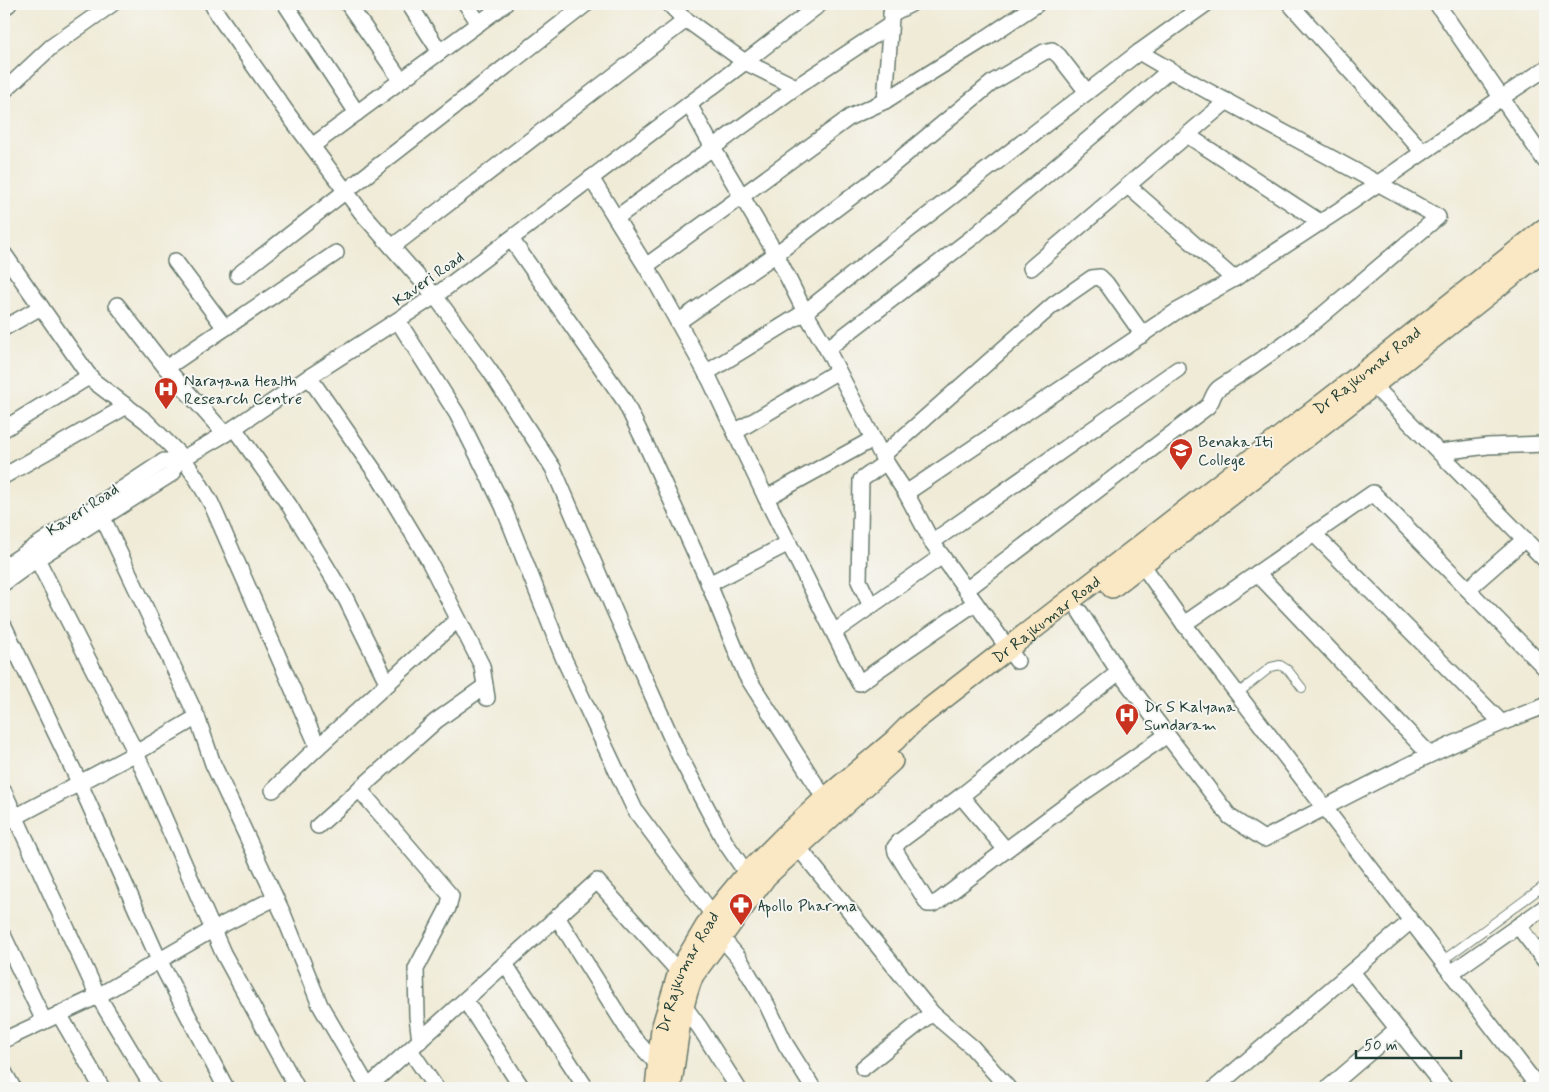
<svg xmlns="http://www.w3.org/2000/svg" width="1549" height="1092" viewBox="0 0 1549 1092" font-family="Mynerve,sans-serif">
	<rect width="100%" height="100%" fill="#f6f6f2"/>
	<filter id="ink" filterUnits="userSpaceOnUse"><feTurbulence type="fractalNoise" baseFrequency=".02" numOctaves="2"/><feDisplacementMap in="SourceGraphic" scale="10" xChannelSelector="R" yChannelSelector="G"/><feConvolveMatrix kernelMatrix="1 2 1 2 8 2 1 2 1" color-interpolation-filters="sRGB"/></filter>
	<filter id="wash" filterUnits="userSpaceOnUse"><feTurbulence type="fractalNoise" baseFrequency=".0096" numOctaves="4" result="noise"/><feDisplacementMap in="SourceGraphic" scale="20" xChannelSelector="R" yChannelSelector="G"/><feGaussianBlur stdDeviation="1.12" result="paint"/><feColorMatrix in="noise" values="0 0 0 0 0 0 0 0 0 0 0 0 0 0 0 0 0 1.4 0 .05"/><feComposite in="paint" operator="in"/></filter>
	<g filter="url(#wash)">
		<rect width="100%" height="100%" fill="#f0ebd7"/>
	</g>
	<g filter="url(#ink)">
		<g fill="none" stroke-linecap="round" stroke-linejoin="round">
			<g stroke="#687a6d" stroke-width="10">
				<g id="lane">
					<path d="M1237,694l34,-27 9,-2 8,5 14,18"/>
					<path d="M1442,961l103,-76"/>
				</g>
			</g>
			<g stroke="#687a6d" stroke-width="18">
				<g id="street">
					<path d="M212,4l6,11 72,102 72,96 73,83 55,75 63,97 62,144 64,143 46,87 22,32"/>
					<path d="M348,4l53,76"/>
					<path d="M409,4l31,48"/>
					<path d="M466,4l13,19"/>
					<path d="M669,4l12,12 64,46 51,25 94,-62"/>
					<path d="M1290,4l133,148"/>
					<path d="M1437,4l108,157"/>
					<path d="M286,5l71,108"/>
					<path d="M4,8l5,-4"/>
					<path d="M891,14l20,-10"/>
					<path d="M4,91l47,-44 61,-43"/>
					<path d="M885,101l7,-97"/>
					<path d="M689,104l24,44 63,106 29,58 22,37 55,107 24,37 26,49 85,119"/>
					<path d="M1187,135l133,87"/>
					<path d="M312,146l193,-142"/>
					<path d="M591,178l67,108 52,94 56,118 93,185 116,-80"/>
					<path d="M1128,186l106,93"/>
					<path d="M616,218l180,-131"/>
					<path d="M511,239l113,161 25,51 57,126 40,98 79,124"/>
					<path d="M392,247l294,-227"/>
					<path d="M4,254l88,126 54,41 37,37 14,21 14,24 107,244"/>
					<path d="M175,261l50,67"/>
					<path d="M646,266l204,-149 35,-16 101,-63 51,-34"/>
					<path d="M1031,268l196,-167"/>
					<path d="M238,275l348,-271"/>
					<path d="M117,305l49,63"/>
					<path d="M398,321l59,93 46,92 60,151 72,153 78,105"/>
					<path d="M678,322l98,-68 107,-81 110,-91 51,-30 8,-2 7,6 28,36"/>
					<path d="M4,328l37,-21"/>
					<path d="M827,349l147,-113 196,-166"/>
					<path d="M706,373l99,-61 78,-62 256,-198 67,-48"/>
					<path d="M309,377l71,102 48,80 54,107 5,32"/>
					<path d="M1367,379l178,181"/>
					<path d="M234,428l55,77 57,94 42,85"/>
					<path d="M4,429l86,-53"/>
					<path d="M735,432l103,-61"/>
					<path d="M225,434l-59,-66 170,-115"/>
					<path d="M1440,452l48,-6 57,-2"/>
					<path d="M882,456l171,-151 39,-27 8,-1 6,6 37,52"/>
					<path d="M4,476l123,-70"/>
					<path d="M906,493l271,-182 57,-32 116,-76 151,-105 44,-29"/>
					<path d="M766,498l107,-59"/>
					<path d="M102,516l95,201 16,47 71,152 36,89 48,82"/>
					<path d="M1314,534l187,188"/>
					<path d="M932,542l246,-173"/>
					<path d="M1137,557l47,67 355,464"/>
					<path d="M37,559l99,194 87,200 74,135"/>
					<path d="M4,567l160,-106 11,2 50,-29 84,-57 126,-81 310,-234 75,-58"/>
					<path d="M1257,573l172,181"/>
					<path d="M4,583l33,-24 136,-86 2,-10"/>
					<path d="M709,584l80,-41"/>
					<path d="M1468,589l57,-50"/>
					<path d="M966,590l241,-183c6,-5 5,-14 12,-19l35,-23 59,-42 125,-106c-98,-57 -201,-107 -299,-165"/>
					<path d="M871,606l-12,-25 2,-101 25,-18"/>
					<path d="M1080,612l39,60 111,145 34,22c93,-48 183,-97 281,-133"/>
					<path d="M1184,624l189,-131 172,175"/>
					<path d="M4,626l76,158 79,176 67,128"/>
					<path d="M834,632l108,-76"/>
					<path d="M1119,672l-158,124 45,54 77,-57 84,-58"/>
					<path d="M359,789l92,107 -3,12 -32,61 1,47 3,25"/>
					<path d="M273,790l45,-43 140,-128"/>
					<path d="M4,792l94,204 55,92"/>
					<path d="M961,796l-61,45 -5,6 1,5 32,52h5l6,-3 67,-51"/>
					<path d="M4,823l132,-70 61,-36"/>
					<path d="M318,826l118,-105 49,-35"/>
					<path d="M798,847l134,166 40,34 36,41"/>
					<path d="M557,917l74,118 27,30"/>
					<path d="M1518,926l27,35"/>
					<path d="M4,937l40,84"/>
					<path d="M721,937l18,21 28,47 19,40 27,43"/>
					<path d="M505,964l81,124"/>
					<path d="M1352,972l93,116"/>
					<path d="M1451,973l94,-66"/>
					<path d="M465,1000l57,88"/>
					<path d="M684,1006l16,22 38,60"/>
					<path d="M59,1014l43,74"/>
					<path d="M4,1040l94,-44 114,-66 63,-32"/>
					<path d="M410,1050l26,38"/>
					<path d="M863,1068l69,-55"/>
					<path d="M4,1072l9,16"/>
					<path d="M367,1088l230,-207 82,91"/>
					<path d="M1215,1088l196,-167"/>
					<path d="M1328,1088l69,-59"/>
				</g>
			</g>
			<g stroke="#687a6d" stroke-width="24">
				<g id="secondary">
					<path d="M1112,587l261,-202 172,-136"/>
					<path id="s1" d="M656,1088l6,-59 17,-57 34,-57 34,-41 38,-38 40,-37 69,-58 20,-20 448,-347 183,-145"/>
					<path d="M670,1088c7,-37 8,-77 23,-113l73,-99 126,-115"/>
				</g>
			</g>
			<use href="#lane" stroke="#fff" stroke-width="8"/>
			<use href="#street" stroke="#fff" stroke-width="15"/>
			<use href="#secondary" stroke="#fae7c3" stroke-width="21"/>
		</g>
	</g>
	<defs>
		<g id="hospital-pin" transform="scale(1.25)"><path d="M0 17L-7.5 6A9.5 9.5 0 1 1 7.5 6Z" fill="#c8321e" stroke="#f6f6f2"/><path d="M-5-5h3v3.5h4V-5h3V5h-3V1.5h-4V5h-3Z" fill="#fff"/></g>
		<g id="university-pin" transform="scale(1.25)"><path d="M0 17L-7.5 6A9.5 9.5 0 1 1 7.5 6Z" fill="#c8321e" stroke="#f6f6f2"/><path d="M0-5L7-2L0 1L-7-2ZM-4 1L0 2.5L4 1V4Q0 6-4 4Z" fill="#fff"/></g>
		<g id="pharmacy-pin" transform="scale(1.25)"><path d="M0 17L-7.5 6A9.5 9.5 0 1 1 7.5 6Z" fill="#c8321e" stroke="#f6f6f2"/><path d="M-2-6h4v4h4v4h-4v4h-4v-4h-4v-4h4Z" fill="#fff"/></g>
	</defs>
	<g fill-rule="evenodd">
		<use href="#hospital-pin" x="166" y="389"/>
		<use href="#university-pin" x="1181" y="450"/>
		<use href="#hospital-pin" x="1127" y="715"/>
		<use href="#pharmacy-pin" x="741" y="905"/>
	</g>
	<g text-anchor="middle" stroke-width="4" stroke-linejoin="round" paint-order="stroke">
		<g font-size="16" fill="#1f3d34" stroke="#f6f6f2">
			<text transform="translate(428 278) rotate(-35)" y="6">Kaveri Road</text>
			<text dy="6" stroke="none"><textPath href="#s1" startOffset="1038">Dr Rajkumar Road</textPath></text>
			<text transform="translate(82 509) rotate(-33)" y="6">Kaveri Road</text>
			<text dy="6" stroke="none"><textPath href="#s1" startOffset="632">Dr Rajkumar Road</textPath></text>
			<text dy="6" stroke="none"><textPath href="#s1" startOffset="122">Dr Rajkumar Road</textPath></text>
		</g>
		<g font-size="16" fill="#1f3d34" stroke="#f6f6f2" text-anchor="start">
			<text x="184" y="386">Narayana Health<tspan x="184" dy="18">Research Centre</tspan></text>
			<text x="1198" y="447">Benaka Iti<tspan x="1198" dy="18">College</tspan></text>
			<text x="1144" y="712">Dr S Kalyana<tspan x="1144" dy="18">Sundaram</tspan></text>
			<text x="758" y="911">Apollo Pharma</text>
		</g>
	</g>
	<rect width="1549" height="1092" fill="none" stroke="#f6f6f2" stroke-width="20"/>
	<path d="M1356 1050v8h105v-8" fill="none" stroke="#1f3d34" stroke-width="2.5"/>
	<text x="1364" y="1050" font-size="15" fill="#1f3d34" stroke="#f6f6f2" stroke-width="4" paint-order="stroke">50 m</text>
</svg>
